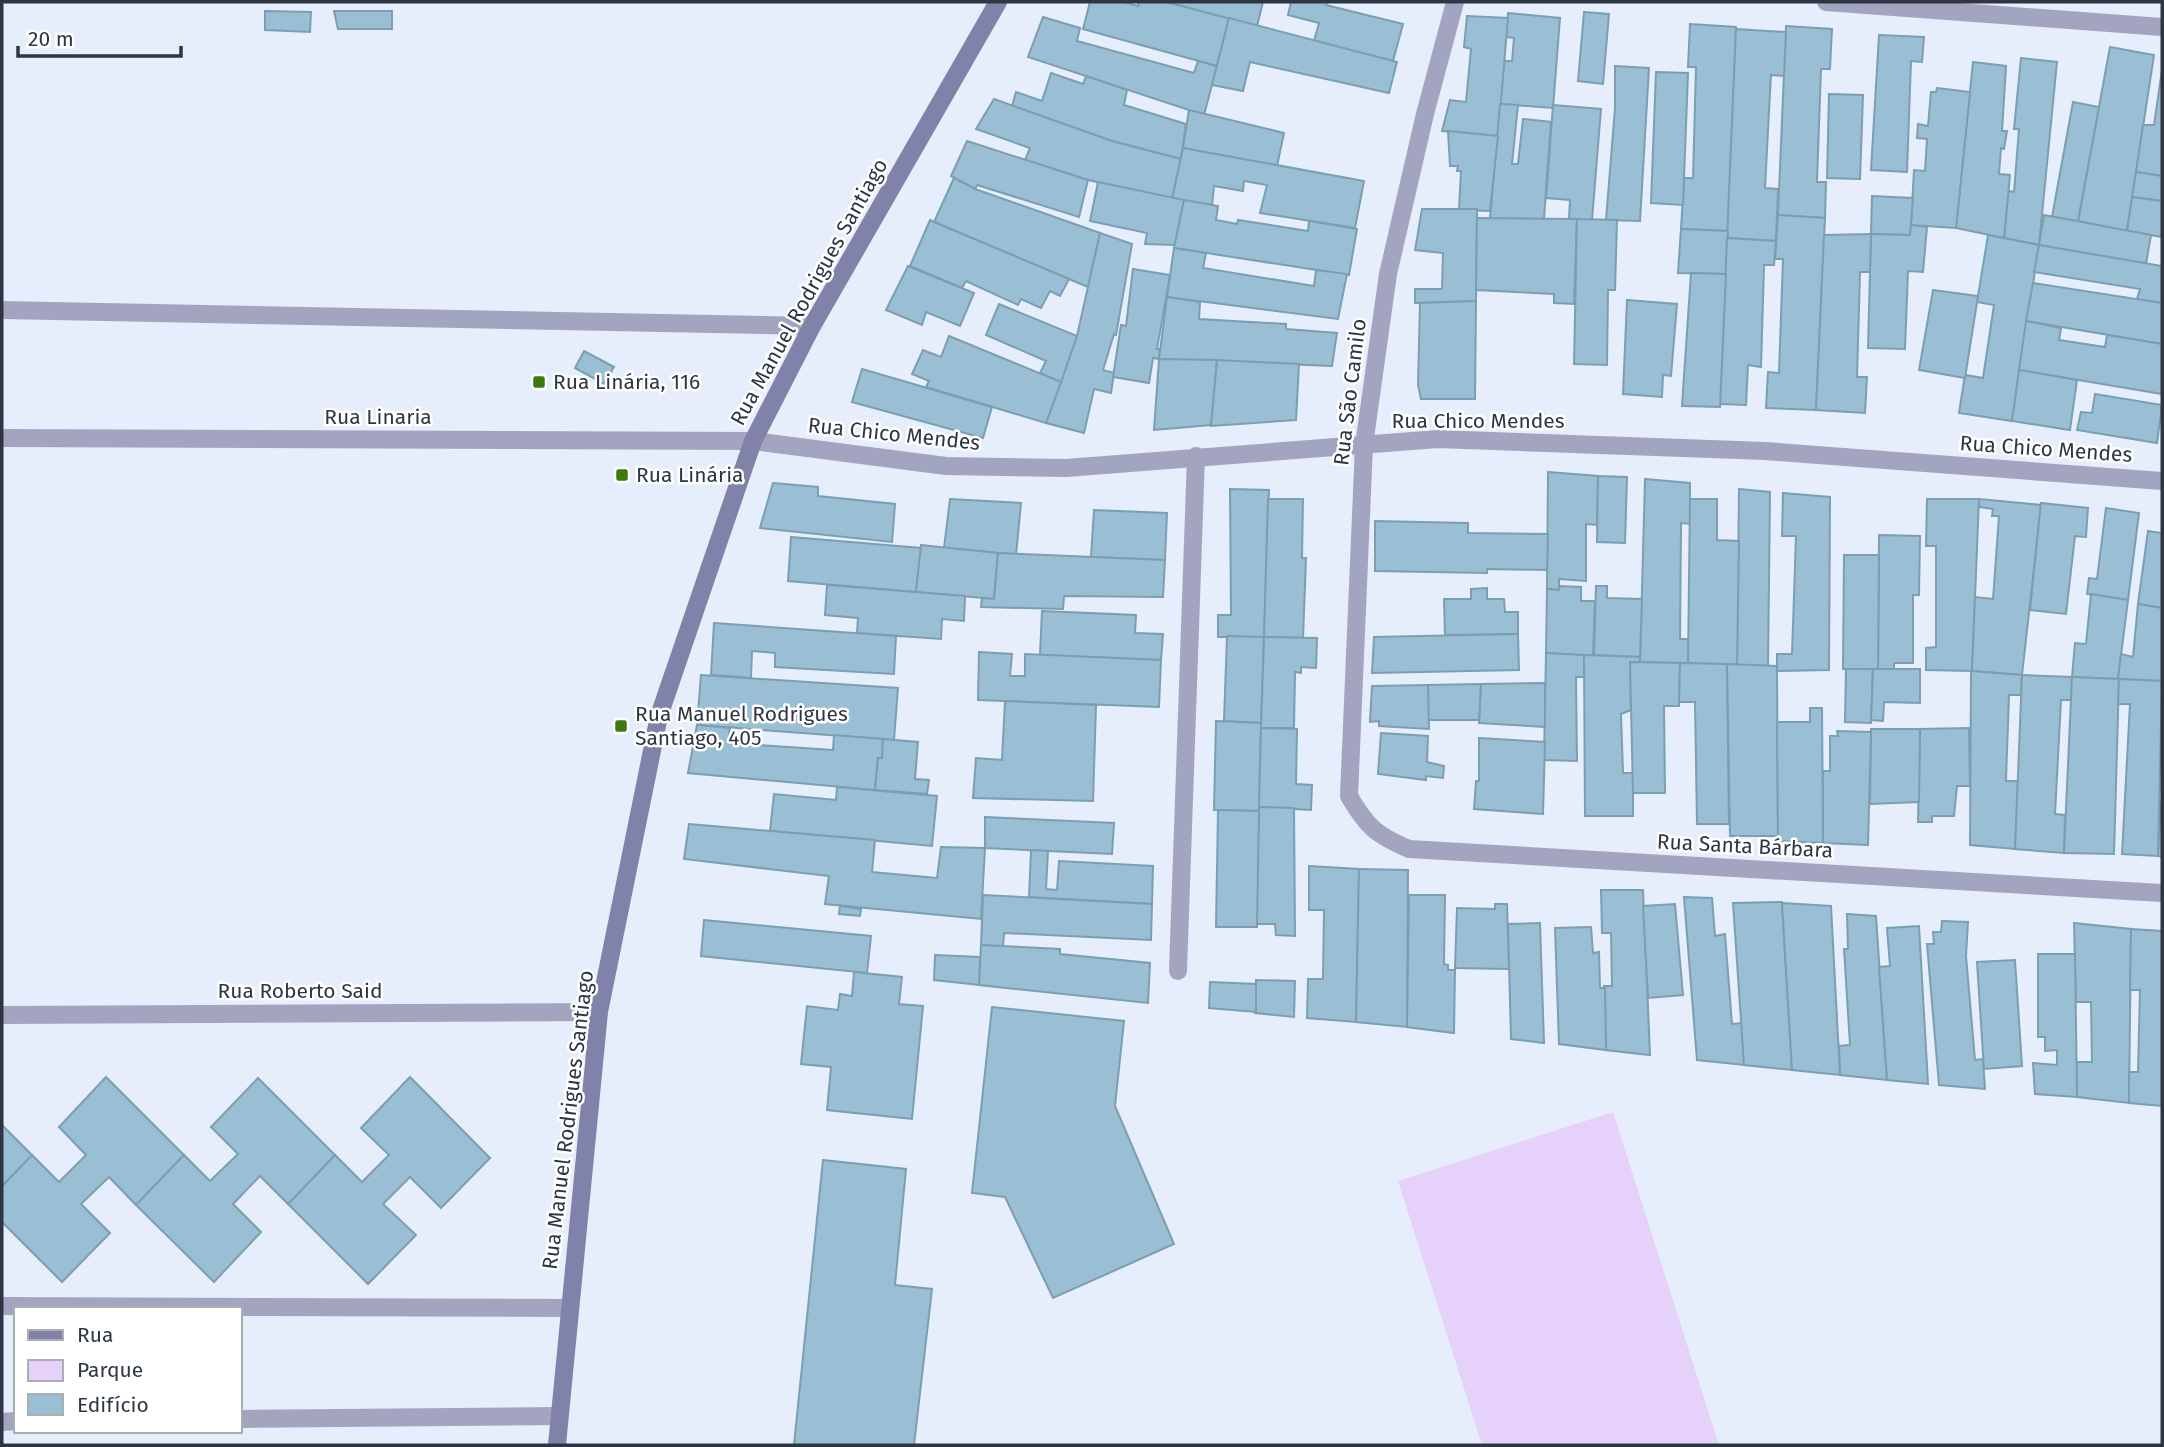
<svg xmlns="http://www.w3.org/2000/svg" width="2164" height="1447" viewBox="0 0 2164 1447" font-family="'Fira Sans',sans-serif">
	<rect width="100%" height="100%" fill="#e5eefa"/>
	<path fill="#e6d1fb" d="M1613,1112l106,333h-237l-84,-264z"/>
	<g fill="#9abed3" stroke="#7b9eb2" stroke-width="2">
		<path d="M1090,2h34l14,4 1,-4h28l62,16 -12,48 -134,-37z"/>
		<path d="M1167,2h96l-6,24z"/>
		<path d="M1291,2h36l-1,3 77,19 -10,37 -79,-20 5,-18 -31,-8z"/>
		<path d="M265,11l46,1 -1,20 -45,-2z"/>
		<path d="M334,11h58v18h-54z"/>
		<path d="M1584,12l25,2 -6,70 -25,-3z"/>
		<path d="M1508,13l52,5 -7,90 -53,-4 4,-43h8l2,-23 -8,-1z"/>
		<path d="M1467,16l41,2 -10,118 -56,-5 8,-31 16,2 5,-53 -7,-2z"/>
		<path d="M1043,17l37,11 -3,13 117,32 4,-12 19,5 -13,49 -176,-58z"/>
		<path d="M1229,18l168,44 -8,31 -139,-31 -7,29 -31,-6z"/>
		<path d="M1690,24l46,3 -8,204 -47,-2 3,-51h9l3,-111h-8z"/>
		<path d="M1786,26l46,3 -2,40h-9l-4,113h9l-1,36 -47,-3z"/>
		<path d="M1736,29l50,3 -2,44 -13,-1 -2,36 -4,77 13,1 -2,52 -49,-3z"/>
		<path d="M1879,35l45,2 -2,25 -11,-1 -4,111 -36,-2z"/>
		<path d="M2110,47l44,8 -27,176 -49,-10z"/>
		<path d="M2021,58l36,4 -18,183 -35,-7 4,-47 6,1 5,-63h-5z"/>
		<path d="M1973,62l33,4 -4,65h5l-3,18 -3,-1 -2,26 11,1 -6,63 -48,-10z"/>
		<path d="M1615,66l34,2 -9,153 -34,-1 9,-112z"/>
		<path d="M2162,70v106l-26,-4 7,-47h11z"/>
		<path d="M1656,72l32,1 -5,132 -32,-2z"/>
		<path d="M1051,73l32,11 3,-8 41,14 -3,15 62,19 -5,35 -69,-18 -100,-35 4,-14 26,9z"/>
		<path d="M1937,88l33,4 -14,136 -45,-3 3,-55 11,1 2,-32 -10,-1 1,-14 10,2 3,-34h5z"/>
		<path d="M1829,94l34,1 -3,84 -33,-1z"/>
		<path d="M994,99l118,42 69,18 -9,40 -84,-19 -63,-20 5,-12 -54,-19z"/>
		<path d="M2073,102l26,5 -21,114 -26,-4z"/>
		<path d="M1500,104l18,1 -6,59h6l5,-45 28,3 -7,97h-54z"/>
		<path d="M1553,105l48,4 -9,111 -23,-1 1,-19 -24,-2z"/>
		<path d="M1189,110l95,23 -7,33 -94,-18z"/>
		<path d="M1448,131l50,5 -8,75 -31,-1 2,-39h-4l1,-5h-8z"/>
		<path d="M967,141l121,39 -9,37 -102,-32 -2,4 -24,-13z"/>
		<path d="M1183,148l181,33 -9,47 -95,-15 7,-28 -23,-4 -1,10 -29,-5 -2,19 -40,-6z"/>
		<path d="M2136,172l26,4v25l-30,-4z"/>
		<path d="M954,178l21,11 125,44 -12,54 -154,-65z"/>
		<path d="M1098,182l86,18 -9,45 -30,-1 2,-11 -57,-12z"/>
		<path d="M1872,196l41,2 -3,37 -39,-1z"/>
		<path d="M2132,197l30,4v36l-35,-6z"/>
		<path d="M1184,200l34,6 -2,14 21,4 1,-4 70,11 1,-10 48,8 -8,46 -175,-27z"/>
		<path d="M1422,209h55l-1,92 -61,2v-14h27l1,-36 -28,-3z"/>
		<path d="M1778,215l47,3 -9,192 -50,-2 2,-36 11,1 4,-114h-8z"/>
		<path d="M2044,215l107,20 -5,29 -107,-19z"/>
		<path d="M1477,218l100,1 -3,85 -20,-1v-9l-78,-4z"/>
		<path d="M1577,219l40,1 -2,70h-7l-1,75 -33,-1z"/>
		<path d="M930,220l4,2 135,57 -9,17 -10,-5 -9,17 -20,-9 -3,6 -52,-24 -4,7 -52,-22z"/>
		<path d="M1911,225l16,2 -4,45 -15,-1 -3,78 -37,-1 3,-114 39,1z"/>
		<path d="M1681,229l47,2 -2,43 -48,-1z"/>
		<path d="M1100,233l32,11 -16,91 -2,-1 -11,36 11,3 -3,20 -17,-4 -10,44 -38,-10 31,-87z"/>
		<path d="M1871,234l-1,38h-10l-3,105h10l-2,36 -49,-3 8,-175z"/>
		<path d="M1988,235l51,10 -27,176 -53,-8 6,-38 18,3 11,-73 -17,-3z"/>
		<path d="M1727,238l49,3 -2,24h-10l-3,102 -13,-2 -2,40 -26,-1z"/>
		<path d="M2039,245l123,21v37l-25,-4 3,-10 -106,-17z"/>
		<path d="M1174,248l32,5 -3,15 111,18 2,-16 31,4 -9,45 -171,-22z"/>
		<path d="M908,266l66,27 -14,33 -34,-14 -4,13 -36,-15z"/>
		<path d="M1133,269l37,6 -13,74h3l-1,10 -6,-1 -4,25 -36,-6 8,-52 5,1z"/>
		<path d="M1691,273l35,1 -6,133 -38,-1z"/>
		<path d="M2033,283l129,20v41l-136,-23z"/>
		<path d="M1933,290l45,6 -13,82 -46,-8z"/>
		<path d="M1167,297l33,5 -1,17 87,5v5l51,4 -5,33 -173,-7z"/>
		<path d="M1627,300l50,4 -6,72 -8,-1 -1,22 -39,-3z"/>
		<path d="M1476,301l-1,98h-54l-3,-14 2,-82z"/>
		<path d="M999,304l78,32 -16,46 -21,-9 6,-12 -60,-26z"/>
		<path d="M2026,321l35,7 -2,12 46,7 2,-12 55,9v50l-143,-24z"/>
		<path d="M949,336l112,46 -15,41 -120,-36 3,-6 -17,-7 11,-24 18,7z"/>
		<path d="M584,351l30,16 -10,17 -29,-16z"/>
		<path d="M1159,359l58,1 -6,65 -57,5z"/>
		<path d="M1217,360l82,4 -3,56 -85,6z"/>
		<path d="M862,369l130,38 -9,31 -131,-36z"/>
		<path d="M2019,370l58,10 -7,50 -58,-9z"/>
		<path d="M2095,394l67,11 -5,38 -80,-13 4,-18 11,1z"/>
		<path d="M1548,472l50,4 -1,49 -11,-1v57l-27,-2v11l-12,-1z"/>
		<path d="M1598,476l29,1 -2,66 -28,-1z"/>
		<path d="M1645,479l45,4v41l-9,-1 -1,116h9l-1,24 -48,-1z"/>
		<path d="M773,483l45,4v9l77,8 -3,38 -132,-14z"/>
		<path d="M1230,489l39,1 -5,147h-46v-22h13z"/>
		<path d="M1739,489l31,3 -2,174 -31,-1z"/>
		<path d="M1783,493l47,4 -1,173 -52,1v-17h15l4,-118h-14z"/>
		<path d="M950,499l71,4 -5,52 -72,-7z"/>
		<path d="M1268,499h35l-1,59h4l-3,80 -39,-1z"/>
		<path d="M1690,499h27v41l22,1 -2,124 -49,-2z"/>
		<path d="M1927,499h52l-7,172 -46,-1v-22l10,-1v-101h-10z"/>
		<path d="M1979,499l62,6 -19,170 -50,-4 3,-74 18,2 6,-83h-7l1,-7 -14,-2z"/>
		<path d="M2041,503l47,5 -2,29 -11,-1 -9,78 -36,-4z"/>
		<path d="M2106,508l33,5 -11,87 -41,-6 2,-16 8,1z"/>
		<path d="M1094,510l73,3 -2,47 -74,-3z"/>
		<path d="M1375,521l93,2v10l80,1 -1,36 -60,-1v4l-112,-2z"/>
		<path d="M2148,531l14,2v75l-24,-4z"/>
		<path d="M1879,535l41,1 -1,59h-6v68h-19v6h-16z"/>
		<path d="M791,537l130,11 -5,44 -128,-11z"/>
		<path d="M921,545l77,8 -4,46 -78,-7z"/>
		<path d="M998,553l167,7 -2,37 -99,-1 -1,13 -82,-2 1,-9 12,1z"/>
		<path d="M1844,555h35l-1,114h-35z"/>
		<path d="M827,585l138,11 -1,25 -22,-2 -1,20 -84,-6 1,-15 -33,-3z"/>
		<path d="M1559,586l22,1v14h14l-2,55 -47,-3 1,-64 12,1z"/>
		<path d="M1596,586h11v12l35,1 -2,58 -46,-2z"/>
		<path d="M1487,588v11h17l1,13h13v22l-73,1 -1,-36h27v-10z"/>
		<path d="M2091,594l37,6 -10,79 -46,-2 3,-34 11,1z"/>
		<path d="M2138,604l24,4v73l-44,-2 3,-25 12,3z"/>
		<path d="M1042,611l94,4 -1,18 28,1 -2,26 -121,-5z"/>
		<path d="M714,623l182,13 -2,38 -119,-7v-14l-23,-2 -1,27 -40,-3z"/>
		<path d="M1518,634l1,36 -147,3 2,-36z"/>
		<path d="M1227,636l37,1 -3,86 -37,-2z"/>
		<path d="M1264,637l53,1 -1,30 -15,-1v6l-6,-1 -1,56h-33z"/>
		<path d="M979,652l33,2 -2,22h15v-22l136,6 -2,47 -181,-7z"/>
		<path d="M1546,653l38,2v22h-8l1,84 -33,-1z"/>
		<path d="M1584,655l56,2v5h-10l1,48 -10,4 2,59h10v43h-48z"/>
		<path d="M1630,662l50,1 -1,43h-15l1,87h-32z"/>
		<path d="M1680,663l47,1 2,160h-32l-2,-122h-16z"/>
		<path d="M1727,664l50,2 1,170h-48z"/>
		<path d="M1846,669h27l-2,54 -26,-1z"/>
		<path d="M1873,669h47v34l-36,-1 -1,19 -12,-1z"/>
		<path d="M1971,671l51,4 -1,20h-12l-3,86h12l-3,68 -45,-4z"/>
		<path d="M701,675l197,13 -4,52 -197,-15z"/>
		<path d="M2022,675l50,2 -1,23h-10l-6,114 10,1 -1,38 -49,-4z"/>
		<path d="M2072,677l47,2 -5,175 -50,-1z"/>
		<path d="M2119,679l43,2 -4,175 -36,-2 8,-150h-12z"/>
		<path d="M1545,683v44l-66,-4 2,-39z"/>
		<path d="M1481,684l-2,36h-51v-35z"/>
		<path d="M1428,685l1,44 -50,-3v-5l-9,1 2,-36z"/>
		<path d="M1005,701l91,4 -3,96 -120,-3 3,-40 26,2z"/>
		<path d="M1810,708h12l1,135 -45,-2 -1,-119h33z"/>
		<path d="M1216,721l45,2 -2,88 -45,-1z"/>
		<path d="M697,725l33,3 -2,15 105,7 1,-15 49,4 -1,19h-4l-3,32 -187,-17z"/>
		<path d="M1261,728l36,1 -1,55 16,1 -1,25 -52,-3z"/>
		<path d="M1969,728l1,58h-13l-3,30h-22v6h-14l2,-93z"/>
		<path d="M1871,729h49l-1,73 -49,2z"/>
		<path d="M1837,731l34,1 -3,113 -45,-2v-72h7v-35h8z"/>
		<path d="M1381,733l47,3 -1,26 17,4 -1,12 -17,-2v4l-48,-6z"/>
		<path d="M1479,738l66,4 -2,72 -69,-5 2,-28h3z"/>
		<path d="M883,739l35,3 -3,37 14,1 -2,14 -52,-4 3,-32h4z"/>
		<path d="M837,787l100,9 -5,50 -162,-15 4,-37 62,6z"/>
		<path d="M2161,802h1v55l-4,-1z"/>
		<path d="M1259,807l35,1 1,128 -19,-1 -1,-11h-19z"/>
		<path d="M1218,810l41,1 -2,116h-41z"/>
		<path d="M985,817l129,6 -2,31 -127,-6z"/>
		<path d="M689,824l186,16 -3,32 65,6 4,-31 44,1 -4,71 -156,-15 4,-28 -145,-17z"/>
		<path d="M1031,850l17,1 -2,38 11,1 2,-29 94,5 -1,38 -123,-7z"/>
		<path d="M1309,866l50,3 -3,153 -49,-4 1,-39h15l1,-69h-15z"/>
		<path d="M1359,869l49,1 -1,157 -51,-5z"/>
		<path d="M1601,890h42l7,165 -44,-5 -2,-64h8l-1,-53h-9z"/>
		<path d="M983,895l169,9 -1,36 -147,-7 -1,14 -22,-2z"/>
		<path d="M1409,895h36l-1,69 4,1v5h7l-1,63 -47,-6z"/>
		<path d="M1684,897l28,1 3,38 10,-2 7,90 10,-1 2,42 -47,-5z"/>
		<path d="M1782,902v1l10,167 -48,-5 -11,-162z"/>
		<path d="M1782,903l49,3 9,169 -48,-5z"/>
		<path d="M1495,904h12l2,65 -54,-1 2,-60 38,1z"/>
		<path d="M1675,904l8,91 -35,3 -5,-92z"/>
		<path d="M840,906l21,3 -1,7 -21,-2z"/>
		<path d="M1847,914l29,2 11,164 -47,-5 -1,-29 11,-1 -6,-96h4z"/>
		<path d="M704,920l167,16 -4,37 -166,-17z"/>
		<path d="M1942,921l26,1 -2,34 9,104 8,-1 2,30 -46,-4 -12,-141h7l-1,-12h8z"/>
		<path d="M1540,923l4,120 -33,-4 -3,-115z"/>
		<path d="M2074,923l57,6 -2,174 -52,-6v-35h15l-1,-60h-15z"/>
		<path d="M1919,926l9,158 -41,-4 -8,-113 11,-1 -3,-38z"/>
		<path d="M1591,927l2,26 6,-1 1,36h5l1,62 -47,-6 -4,-116z"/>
		<path d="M2131,929l31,2v175l-33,-3v-31h9l2,-82h-10z"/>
		<path d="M981,945l79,4v5l90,9 -2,40 -169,-18z"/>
		<path d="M2038,954h37l2,143 -42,-3 -2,-31 24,2v-15l-12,1v-14h-7z"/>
		<path d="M935,955l45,2 -1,28 -45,-5z"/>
		<path d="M2015,960l7,106 -38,3 -7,-107z"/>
		<path d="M854,972l48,5 -3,27 24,2 -11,113 -85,-9 4,-43 -30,-3 6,-58 31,4 2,-16 12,2z"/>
		<path d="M1256,980l39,1 -1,36 -39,-4z"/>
		<path d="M1210,982l46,2v28l-47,-4z"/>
		<path d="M992,1007l132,14 -9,85 59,138 -121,54 -48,-101 -33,-4z"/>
		<path d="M106,1077l78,78 -48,50 -27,-28 -28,27 29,29 -48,49 -60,-60v-36l30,-31 27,27 27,-27 -27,-28z"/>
		<path d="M410,1077l80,81 -49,50 -31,-31 -27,27 33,31 -48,49 -80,-80 47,-49 27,27 27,-27 -28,-27z"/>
		<path d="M258,1078l77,77 -47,49 -28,-28 -27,28 28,28 -47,50 -78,-77 48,-50 26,26 28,-27 -27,-27z"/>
		<path d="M2,1125l30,30 -30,31z"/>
		<path d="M823,1160l83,9 -11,116 37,4 -18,156h-120z"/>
	</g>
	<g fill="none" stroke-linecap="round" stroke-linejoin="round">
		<g stroke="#a3a5c0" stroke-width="18">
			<path d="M1455,2l-30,112 -37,160 -24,171 -15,351c18,31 27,39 60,53l753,44"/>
			<path d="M1826,2l336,25"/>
			<path d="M2,310l810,16"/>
			<path d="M2,438l751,3 193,25 120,2 372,-29 327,12 397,30"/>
			<path d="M1178,971l18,-515"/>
			<path d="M2,1015l597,-3"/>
			<path d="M2,1306l567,2"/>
			<path d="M240,1419l319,-3"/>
			<path d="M2,1422l14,-1"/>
		</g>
		<path stroke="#8082a9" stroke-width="18" d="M557,1445l42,-433 60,-296 94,-275 59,-115 186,-324"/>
	</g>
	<g fill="#3e780e" stroke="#fff" stroke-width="2.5">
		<rect x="532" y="375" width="14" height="14" rx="3.5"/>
		<rect x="615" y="468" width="14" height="14" rx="3.5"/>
		<rect x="614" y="719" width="14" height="14" rx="3.5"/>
	</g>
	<g text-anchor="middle" stroke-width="5" stroke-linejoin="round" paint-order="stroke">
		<g font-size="21" fill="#2e3643" stroke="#fff">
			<text transform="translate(809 292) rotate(-61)" y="7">Rua Manuel Rodrigues Santiago</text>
			<text transform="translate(1350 392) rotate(-83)" y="7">Rua São Camilo</text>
			<text x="378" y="424">Rua Linaria</text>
			<text x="1478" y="428">Rua Chico Mendes</text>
			<text transform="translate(894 434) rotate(6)" y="7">Rua Chico Mendes</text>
			<text transform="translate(2046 449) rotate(4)" y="7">Rua Chico Mendes</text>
			<text transform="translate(1745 846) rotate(3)" y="7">Rua Santa Bárbara</text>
			<text x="300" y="998">Rua Roberto Said</text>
			<text transform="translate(568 1120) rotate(-83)" y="7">Rua Manuel Rodrigues Santiago</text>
		</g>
		<g font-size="21" fill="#2e3643" stroke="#fff" text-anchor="start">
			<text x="553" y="389">Rua Linária, 116</text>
			<text x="636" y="482">Rua Linária</text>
			<text x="635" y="721">Rua Manuel Rodrigues<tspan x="635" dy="24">Santiago, 405</tspan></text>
		</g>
	</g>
	<rect width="2164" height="1447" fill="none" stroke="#2e3643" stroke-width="7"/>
	<rect x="14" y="1307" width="228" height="126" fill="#ffffff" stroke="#abafb4" stroke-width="2"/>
	<rect x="28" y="1330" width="35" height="10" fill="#8082a9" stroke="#abafb4" stroke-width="2"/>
	<text x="77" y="1342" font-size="21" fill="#2e3643">Rua</text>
	<rect x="28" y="1360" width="35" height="21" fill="#e6d1fb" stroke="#abafb4" stroke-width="2"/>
	<text x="77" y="1377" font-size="21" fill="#2e3643">Parque</text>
	<rect x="28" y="1394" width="35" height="21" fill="#9abed3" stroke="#abafb4" stroke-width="2"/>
	<text x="77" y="1412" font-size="21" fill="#2e3643">Edifício</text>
	<path d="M18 46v10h163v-10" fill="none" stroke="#2e3643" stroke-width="3.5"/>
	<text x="28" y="46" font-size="21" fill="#2e3643" stroke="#ffffff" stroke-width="5" paint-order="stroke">20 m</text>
</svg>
